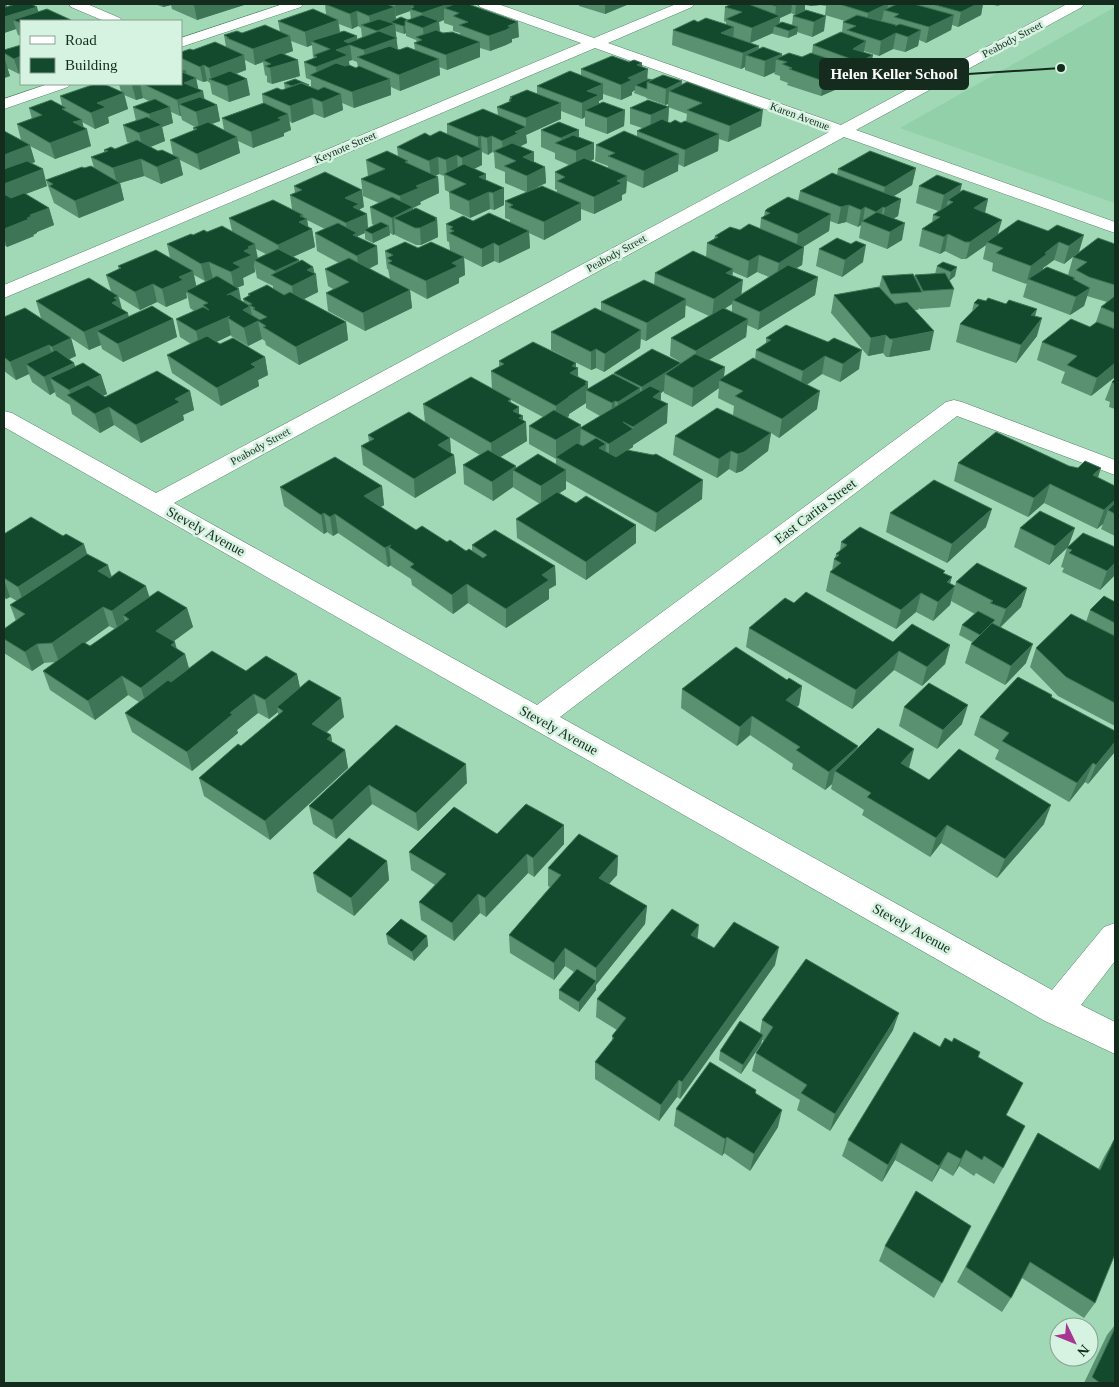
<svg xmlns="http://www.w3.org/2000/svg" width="1119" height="1387" viewBox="0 0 1119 1387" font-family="'Times New Roman',serif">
	<rect width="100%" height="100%" fill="#a1d8b5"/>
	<path fill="#91d0a8" d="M1115,7v196l-215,-75z"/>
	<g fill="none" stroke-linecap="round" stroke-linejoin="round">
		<g stroke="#4f8363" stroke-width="1">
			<g id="minor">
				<path d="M69,4h18l33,14 2,3h-18l-33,-14z"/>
				<path d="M283,4h20l-2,3 -120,40v-9z"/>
				<path d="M478,4h20l96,34 82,-34h18l-2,3 -84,36 233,82 226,-121h17l-2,3 -226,123 259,92v11l-271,-96 -670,366 363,202 409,-303 8,-2 8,2 153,58v15l-158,-59 -397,301 492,273 52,-63 11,-4v38l-34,44 34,17v32l-70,-33 -1041,-594v-16l8,2 144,80 673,-361 -234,-84 -591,250v-13l577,-242 -101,-36z"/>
				<path d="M48,84h22l-2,3 -64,22v-10z"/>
			</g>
		</g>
		<use href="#minor" fill="#fff" fill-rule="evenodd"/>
	</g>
	<g fill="#5a9171" fill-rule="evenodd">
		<path d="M4,4h2l1,2 32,6 -18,9v15l-3,-1 -2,-6 -12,4z"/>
		<path d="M155,4h89v1l-47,15 -25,-11 -1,-4 -8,2z"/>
		<path d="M325,4h143l51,33 -7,2v3l-6,3 -16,6 -10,-3v9l-33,13 -8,-3 1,8 -40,16 -9,-4v8l-37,13 -12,-5 1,7 -19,8 -10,-4 -22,9 -3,-2 2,9 -7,3v3l-31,12 -15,-7 2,12 -40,17 -20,-10 3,15 -22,9 -17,-8 -24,7 4,17 -45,18 -25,-15 -8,-23 38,-12h10l-3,-11 13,-4v-3l11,-1 15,-6 -3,-1 -4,-17 13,-4 -3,-14 16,-6 -6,-3 -7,2 -12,-5 4,14 -20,8 1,6 -14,6 -13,-7 2,6 7,18 -36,13 -25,-13 5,16 -4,1 16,23 -21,8 23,14 5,17 -17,7v1l-4,2 1,1 -27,11 -3,-2v-114l17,9 -4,-16 15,-5 -3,-11 33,-2 -2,-10 61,-4 -2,-8h62v-32l12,-2 33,-3 -2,-12 18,-2 38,-1 -2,-11 48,-7zM410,11l1,8 -3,1 -12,-1v-3zM444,20v3l9,3v5l7,2v1l-17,-1 -3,-1 -1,-10zM339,24l13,5 6,-3 3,2 1,9 -5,2v-3l-17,-4zM395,31l9,3 2,-1v3l10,4 1,2 -3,1 1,7 -17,-1zM291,41l16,6 5,-2 1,12 1,1 -10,4 2,16 5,2v7l-27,-4 1,6 -23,5 1,9 -41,15 2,12 -12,-6 8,-3 -3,-16 -13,-6 -6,-10 -2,-10 7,3 4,-1 3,2 2,11 17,8 21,-7 -14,-21 10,-4 -1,-10 10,5 8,-3 2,13 2,1v6l5,2 28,-8 -16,-22 9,-3zM352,60l5,2 1,5 -2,1 -7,-3v-4zM171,112l9,4h1l1,4 13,7 -2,1 1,3 -24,9 3,15 -15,-4 -8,-4 15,-6 -3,-14 11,-4z"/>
		<path d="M579,4h50l-24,10 -26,-8z"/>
		<path d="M732,4h182l7,2v-2h62l-2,11 -23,12 -6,-2 -1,5 -25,13 -7,-3 -1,6 -13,6 -12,-3 -14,7 -15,-5 6,20 -14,7 -4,-2 -1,7 -30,13 -34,-11 1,-2 -8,-3v-4l-6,-2 1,-2 -11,5 -19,-7v-3l-4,2 -69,-24 1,-15 25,-8 28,3v-3l-2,-1 1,-14zM805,5l5,1 10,-1 6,1 -1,9 20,6 -2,1 -1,11 -29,12 -1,8 -10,4 -20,-1v-2l-24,-5 -8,-6 23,-10v1l15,4 9,-4v-2l15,5 12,-6 -19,-21zM791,13l4,2 -2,1 -1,9 -13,-2 1,-5z"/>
		<path d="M990,4h12l-4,2z"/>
		<path d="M21,45l-2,29 -12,-6 3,8 -6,2v-28z"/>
		<path d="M642,67l6,12 34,6 79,41 -33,16 -9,-3 -1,12 -34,16 -6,-3v7l-35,17 -16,-7 -1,12 -4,2v5l-28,14 -13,-5v11l-37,20 -15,-7 1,15 -31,15 -5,-2 -12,6 -18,-9 1,17 -6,3v5l-32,16 -17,-9 2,18 -47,23 -37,-20 -2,-18 7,-4 -5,-3 -3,-17 14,-6 -22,-12 -2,-18 10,-4 -18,-9 1,7 4,2 3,18 -22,10 6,3 1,2 13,5 5,25 -14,7 42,23 2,18 -49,25 -33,-20 -1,-4 -3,-2 -14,7 -17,-10v-1l-15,7 4,2 45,13 3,18 -10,5 1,6 -38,20 -49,-33 -5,-18 24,-11 -11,-7 -4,-18 18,-8 -4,-3 -3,-15 -1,1 1,4 -21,9 -9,-5 -17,8 -21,-13 3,12 7,8 44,2 4,18 -54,25 -21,-13 -1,-4 -12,5 -18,-12 5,18 -7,3 5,4 1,3 26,9 6,19 -5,2 3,1 85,-6 4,19 -11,5 1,5 -43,23 -27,-18 -14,8 -28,-19 -2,-9 -14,-9 -1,-4 -5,3 -18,-13 -3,-8 -13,6 -12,-9v-54l37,1 -5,-17 75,-10 -5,-16 13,-5 -1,-4 52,-8 -3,-14 26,-9 14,-3 25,-1 -3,-13 63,-9 -2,-14 5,-2 -1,-7 70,21 -4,2v2l7,3 1,15 7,-3 -3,-2 -2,-17 9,-4 -16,-7 -2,-17 7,-3 -2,-16 32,-4 -1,-9 33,-11 17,-2v-10l51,-9 -1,-8 12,-5 1,-5 27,-3v-8l44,-11v-6zM635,90l-1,3 11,4h1v1l19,7 3,-1v3l19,7 -1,8 -5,1h-11l-2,-1 1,-15 -39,1v16l12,4 -5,3v5l-41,9 -1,16 13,5v2l-17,-7 3,-2v-16l-15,-6 -38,-7v17l14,6v6l14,6 -14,7v17l2,1v2l-20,-5 9,-4 -1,-16 -11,-5 -14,-16 7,-3 -1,-8 35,-16v-8l21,8 3,-2v9l22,8 17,-8 1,-16 -26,-7v-2l4,-2v-5l18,6 11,-5v-3zM482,152l6,3 4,-3 2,1 1,15 10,4v11l21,9 -21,9v17l5,2v2l-37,-1 -27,3 1,17 2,1 1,8 -32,-2 -33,3 2,18h1l2,10 -21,-11 9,-4 -1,-18 -19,-9v-1l7,-3v6l8,4 17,-8v-2l3,2 2,-1v1l21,10h5l17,-8 -1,-17 -24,-11v-1l8,-4 -1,-2 19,-9 -1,-16 -3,-1 4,-2 5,2 1,14 4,2 1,17 20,9 20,-9 4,1 10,-5 -18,-24 -12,-12 8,-4zM256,249l10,5 -8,4zM253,263h1l3,15 16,8v3l-25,5 1,2 -6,3 1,3 -3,-1 -4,-13 7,-3 -1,-7 12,-6zM194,275l11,6 3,-1 -12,6z"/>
		<path d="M916,168l-4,17 -18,11 7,3 -3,17 -4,2 8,22 -15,9 -28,-11 2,-13 -3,2 -12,-5 -8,2 -8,-3 -1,10 -26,16h1l-2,18 -6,3 22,9 -3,18 -57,35 -11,-5 -1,12 -37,23 16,7 -1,10 31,-17 1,-10 10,-7v-5l20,-13 73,44 -19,13 -18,-8 -15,11 10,24 -38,29 -8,-5 -3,18 -26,20 -6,2 -7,-4 -12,9 -44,-23 2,-19 58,-21 1,-9 -16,-8 1,-10 -27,19 -28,-14v-2l-3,2v8l6,22 -34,22v2l-5,3 74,49 -47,33 -89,-51v8l-7,4 17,10 60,22v18l-50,37 -69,-42 -1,-19 24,-15 -26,-16 -1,-1 -20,14 -29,-17 -1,-19 17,-10 -53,-31 23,14 1,15 3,2 2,18 -41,25 -52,-33 -2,-19 8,-4 -1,-7 57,-13 -2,-18 69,-15 -1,-18 8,-4v-6l77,6 2,1v8l10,13 26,-14v-2l67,-9 1,-1 -12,-7 1,-18 38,-22 -24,-11v12l-39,24 -5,-2 -1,9 -36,24 -8,-4 -5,2 -40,-20v-18l50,-21v-9l53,-17 1,-12 51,-16 1,-14 7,-4 1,-3 25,-6 20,-1 1,-11 3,-1 1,-6 33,-10 2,-10 37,-16 1,-6zM733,272l14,6 10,-6 12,5 -28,17 -9,-18zM732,304v8l-7,-4zM511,400l32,17 -14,9v18l27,15v5l-40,4 -16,-11 27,-16 -4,-21 -4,-6v-7l-8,-4zM586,403v5l14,8 -19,12v-3l-14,-8 2,-1v-2z"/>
		<path d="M919,186l41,6 28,7 -3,14 13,21 50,-3 31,21 -15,12 -10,-4 -11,8v1l25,6 5,-18 42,-13v133l-24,19 -30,-13 4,-11 -28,-12 5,-18 48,-15 6,-5 5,-15 6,-5 -20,-6 -3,10 -14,9 -47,-18 4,-14 -1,1 -34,-13 1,-8 -10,-4 3,-14 -20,14h-5l-16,-8 -5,3 -21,-8 3,-17 10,-6 1,-8 5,-4 -22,-8z"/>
		<path d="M851,244l12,18 -21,15 -26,-11 3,-17z"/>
		<path d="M943,262l12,14 -6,5 5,8 -4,18 -30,2 -1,-1 -1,2h-4l16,40 -41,7h-3l-3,-4 -15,3 -37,-43 3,-18 45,-7 3,-12 32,1 1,-2 20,-1 2,-8z"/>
		<path d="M974,303l32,1 29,12 2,20 -21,27 -60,-21 4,-18 12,-13z"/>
		<path d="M1115,379v30l-6,-2 1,-5 -5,-2 7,-18z"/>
		<path d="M958,463l111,3 46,20v50l-14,-7 2,-5 -6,5 -53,-26 -16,14 -74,-36z"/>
		<path d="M382,486l2,19 -3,2 35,23 50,21 6,-1v-5l83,21 1,19 -7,4v10l-43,29 -38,-25 -15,11 -41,-29 -1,-6 -20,-13v-1l-3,2 -50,-34 -5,3 -6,-4 -3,2 -40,-28 -4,-19z"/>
		<path d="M890,513l96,14 -39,36 -61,-31z"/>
		<path d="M1020,528h55l-7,19 -19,18 -35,-18z"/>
		<path d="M4,534l83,20 24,23 38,20 38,11 6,19 -20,14 4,8 8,5 4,14 108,6 3,14 44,29 -18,16 5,2 1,7 13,8 3,18 -78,72 -66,-44 -5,-18 42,-32 37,-31v-3l-9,7 -11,-6 -21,17 1,3 -46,38 -60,-39 -7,-19 14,-11 -11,-7 -33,25 -45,-30 -7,-19 12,-9 -11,1 -12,8 -28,-18v-24l12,-8 -6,-16 7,-4 -7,-4 -4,2 -2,-1zM109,626l6,3 -25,17 -5,-3z"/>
		<path d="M841,542l104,32 5,10 5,2 -5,19 -17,16 -17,-9 -20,17 -70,-38 4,-19 2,-1 2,-12 1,-1 1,-4 4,-3z"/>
		<path d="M1115,547v28l-15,15 -38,-18 2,-4 -3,-1 6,-19z"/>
		<path d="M956,582l71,6 -6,19 -20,20 25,36 -21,22 -40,-22 6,-19 1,-2 -13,-7 3,-10 13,-11 -24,-13z"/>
		<path d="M1115,602v124l-57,-30 -28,-29 6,-19 50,-26 4,-12z"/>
		<path d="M794,603l99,39 57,3 -5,19 -23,22 -28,-16 -42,39 -106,-62 3,-19z"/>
		<path d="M787,680l15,6 -3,19 -2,2 60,42 51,19 21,12 115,44 -47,54 -56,-35 -11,14 -68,-42 2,-5 -33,-21 1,-5 -7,6 -33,-21 1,-5 -43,-29 -13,11 -56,-38 1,-19z"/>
		<path d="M1052,695v3l62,55 -26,31 -3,-2 -16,20 -74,-43 4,-9 -25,-15 6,-18z"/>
		<path d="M904,707l58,17 -25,25 -38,-23z"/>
		<path d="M396,725l71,58 -49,48 -46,-27 -36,35 -23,-15 -4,-18z"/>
		<path d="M497,834l67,10 -30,33 -6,-4 -42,44 -6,-4 -26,28 -33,-21 -2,-18 16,-17 -24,-15 -2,-18z"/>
		<path d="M618,856l-1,19 -8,9 38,22 -2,18 -49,61v5l-17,22 -20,-13v-9l15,-18 -9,-6 -11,14 -44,-27 -1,-18 41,-48 -2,-1v-18z"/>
		<path d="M387,861l2,19 -35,36 -37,-24 -4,-19z"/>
		<path d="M386,934l41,2 1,10 -14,15 -26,-17z"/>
		<path d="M697,938l17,10 61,17 -95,134 -3,-2 -18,24 -64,-42v-17l17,-21v-5l5,-6 -21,-13 1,-18z"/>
		<path d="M762,1020l131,10 -63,101 -33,-21 3,-10 -48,-29 4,-18 8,-12 -2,-1 -1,4 -20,30 -22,-14 1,-9 40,-18z"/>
		<path d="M940,1047l38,10 28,58 -3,53 -9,16 -18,-11 -2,3 -15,-10 -6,10 -13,-8 -8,14 -37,-22 -13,22 -40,-26 6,-16z"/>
		<path d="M756,1090v4l22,33 -28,44 -26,-18 -2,3 -48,-30 2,-17z"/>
		<path d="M1038,1133l60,36 6,-12 10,-17 -19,163 -11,15 -62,-40 -11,20 -9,14 -45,-30z"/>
		<path d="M885,1246l57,37 -8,15 -55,-37z"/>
		<path d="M1115,1325v58h-31l23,-48z"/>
	</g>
	<g fill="#3e7556">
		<path d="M4,4h2l3,11 28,-8 4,14 -28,-1 3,9 -12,4z"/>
		<path d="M163,4h8v1l-8,2z"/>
		<path d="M199,4h45v1l-47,15 -3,-15z"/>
		<path d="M395,4h34l-15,3 -3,-1v3h-1v2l-14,5z"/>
		<path d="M448,4h10l1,9 -15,-5v12l-5,2 1,14 -16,7 -2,-30z"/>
		<path d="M605,4h24l-24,10z"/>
		<path d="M781,4h11l-1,9 -11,5 -1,9 -5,-1 -1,7 -23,10 2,-15 23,-10 1,-12z"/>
		<path d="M796,4h9v6l-10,5z"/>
		<path d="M811,4h9v1l-10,1z"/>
		<path d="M887,4h1l-1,7 -3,-1 -2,10 -16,8 2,-15z"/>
		<path d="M977,4h6l-2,11 -23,12 3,-15z"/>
		<path d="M395,7l1,15h-6v2l-19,5 -2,-13z"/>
		<path d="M357,11l1,15 -6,3 -2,-15z"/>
		<path d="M954,15l-3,15 -25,13 3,-16z"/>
		<path d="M826,16l-2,15 -12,6 2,-15z"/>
		<path d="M338,20l2,15 -29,6 1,4 -5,2 -2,-15z"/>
		<path d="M518,22l1,15 -7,2v3l-6,3 -16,6 -1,-15 19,-10z"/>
		<path d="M395,24l3,29 -33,7 -1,-10 14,-5 -1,-14z"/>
		<path d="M403,26h2l1,7 -2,1z"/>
		<path d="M734,27l-1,15 -12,-9z"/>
		<path d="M798,27l-1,7 -9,4 1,-7z"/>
		<path d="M921,30l-3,16 -13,6 3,-15z"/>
		<path d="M896,33l-3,16 -14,7 2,-15z"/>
		<path d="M290,36l3,15 -28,10 -2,-1v2l-8,3 -2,-16z"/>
		<path d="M357,36l1,12 -8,-3 2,15 -3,1 1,9 -33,8 -1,-11 20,-17 8,-9z"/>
		<path d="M866,41l-3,15 -10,-7z"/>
		<path d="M480,42v15l-33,13 -1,-15z"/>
		<path d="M759,46l-2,13 -11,-4 -1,12 -4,2 2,-16z"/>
		<path d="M782,54l-1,6 -5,-1 -1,13 -11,5 1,-16z"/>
		<path d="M244,55l2,15 -30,11 -5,-2 -2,-11z"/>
		<path d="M873,55l-3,16 -14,7 3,-16z"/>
		<path d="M21,56v17l-2,1 -5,-15z"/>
		<path d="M439,59l1,16 -40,16 -1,-16z"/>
		<path d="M5,60l5,16 -6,2v-17z"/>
		<path d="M298,60l2,16 -28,8 -2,-16z"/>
		<path d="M642,63v9l6,-3 -1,13 -12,3v5l-3,2v3l-11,5v-15l16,-20z"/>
		<path d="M204,65l3,16 -4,1 -3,-15z"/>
		<path d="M854,67l-3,16 -30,13 2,-15z"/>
		<path d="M186,71l2,10 8,-3 3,14 4,-1 3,16 -27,-3 2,12h-1l-3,-16 5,-28z"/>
		<path d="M247,79l3,16 -21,7 -2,-16z"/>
		<path d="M390,79l1,16 -37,13 -2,-16z"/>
		<path d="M682,81l-1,14 -12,-4 -1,13 -3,1 1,-16z"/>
		<path d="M135,84h5l3,14 -7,2 -4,-15z"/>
		<path d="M603,84v15l-4,2v10l-14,-1v7l-3,2v-16l5,-12z"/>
		<path d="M124,93l4,16 -20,8 1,6 -14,6 -4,-16 6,-10z"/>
		<path d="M341,94l2,16 -19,8 -2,-16z"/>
		<path d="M312,98l2,16 -22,9 -2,-17z"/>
		<path d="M561,103v16l-35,16 1,8 -24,12 -1,-14 13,-9 11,-5v-9z"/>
		<path d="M217,105l3,16 -21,7 -3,-16z"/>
		<path d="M170,107l3,16 -11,4 3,14 -22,9 -4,-17 13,-4 -3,-15z"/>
		<path d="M669,107l-1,16 -18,9 1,-17z"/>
		<path d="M625,110l-1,16 -17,8v-16z"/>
		<path d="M763,110l-2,16 -33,16 2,-16z"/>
		<path d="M288,114l3,16 -7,3v3l-31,12 -2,-16 27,-14z"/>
		<path d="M82,120l2,10 3,-1 4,17 -36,13 -5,-16 23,-21z"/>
		<path d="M579,130v16l-18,-1v-7z"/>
		<path d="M719,134l-1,17 -34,16 1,-17z"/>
		<path d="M481,136l1,29 -19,9 -1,-16 16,-8v-13z"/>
		<path d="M492,136v16l-4,3 -1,-17z"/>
		<path d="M237,137l3,16 -40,17 -3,-16z"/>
		<path d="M594,143v16l-18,9v-17z"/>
		<path d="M30,145l5,17 -31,11v-18z"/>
		<path d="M534,152v16l-11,-11z"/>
		<path d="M679,154l-1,17 -35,17 1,-17z"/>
		<path d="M457,155l1,17 -11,3 -1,-15z"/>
		<path d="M438,157l1,17 -8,4 -2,-17z"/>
		<path d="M179,158l4,17 -22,9 -4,-17z"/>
		<path d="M141,159l3,17 -24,7 4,17 -45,18 -4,-17 42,-17 -4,-16z"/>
		<path d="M545,167l1,16 -19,9v-16z"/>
		<path d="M916,168l-4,17 -30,18 3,-16z"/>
		<path d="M43,169l4,17 -43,16v-18z"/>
		<path d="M486,174v17l-7,-14z"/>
		<path d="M627,176l-1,17 -4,2v5l-28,14v-17l23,-16z"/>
		<path d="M438,177l1,16 -19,9 1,2 -8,4 1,17 -20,-7 1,16 -2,1 -1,-17 10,-5 -2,-17 16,-10z"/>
		<path d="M962,184l-4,17 -5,1 -5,-2 -2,8 -6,4 4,-17z"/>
		<path d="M504,188v17l-10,5 -1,-17z"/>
		<path d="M362,190l2,17 -4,2 1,8 6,-3 1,17 -4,-1 1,3 -7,3 1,14 -11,-9 -2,-18 -1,-25z"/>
		<path d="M489,192l1,17 -20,9 -1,-17z"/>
		<path d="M901,199l-3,17 -16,9 3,-17z"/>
		<path d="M988,199l-4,17 -10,-8z"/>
		<path d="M581,203v17l-37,20v-18z"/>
		<path d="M849,205l-3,17 -8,2 3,-17z"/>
		<path d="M865,207l-2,14h-1l-1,4 -3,2 3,-17z"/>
		<path d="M883,207l-3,17 -4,-12z"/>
		<path d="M49,208l5,17 -17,7v1l-4,2 1,1 -27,11 -3,-10v-8l23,-11 3,-3z"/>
		<path d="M831,214l-2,17 -33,20 2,-17z"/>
		<path d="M303,215l1,5 3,-1 2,12 3,-2 3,18 -34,15 -3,-17 21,-23 1,-6z"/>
		<path d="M437,218l1,19 -17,8 -1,-17z"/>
		<path d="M1002,220l-5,17 -10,5 -1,3 -20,14 4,-17z"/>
		<path d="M905,223l-3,17 -15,9 3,-17z"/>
		<path d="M389,226l1,9 -17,8 -1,-9z"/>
		<path d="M529,231l1,17 -31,15v-17z"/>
		<path d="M948,234l-3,17 -5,3 4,-17z"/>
		<path d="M1084,235l-5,17 -15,12 5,-18z"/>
		<path d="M1059,242l-5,18 -11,8 -1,3 -14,8 -2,5 5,-18 14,-13z"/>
		<path d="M494,243v18l-12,6v-18z"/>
		<path d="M255,244l3,17 -4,-1 1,12 -12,6 1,7 -10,4 -3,-17 2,-9 15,-16z"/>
		<path d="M866,245l-3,17 -21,15 3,-17z"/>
		<path d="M377,246l1,18 -19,10 -2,-18z"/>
		<path d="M804,247l-2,18 -26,15 3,-17z"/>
		<path d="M759,255l-2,17 -10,6 2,-17z"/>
		<path d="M464,257l1,18 -6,3v5l-32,16 -1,-18 26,-18z"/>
		<path d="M299,260l3,18h-26l-1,-7z"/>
		<path d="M209,262l4,17 -8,2 -4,-17z"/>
		<path d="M313,267l2,8 1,-1 2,18 -24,12 -2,-18 15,-16z"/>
		<path d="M957,267l-2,9 -6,5 2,-9z"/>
		<path d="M733,269l-2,17 -5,-13z"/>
		<path d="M193,271l4,18 -11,2 1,7 -21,9 -4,-18 17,-12z"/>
		<path d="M818,277l-3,18 -57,35 2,-18z"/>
		<path d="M743,280l-2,18 -8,2 -1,4 -20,13 2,-18z"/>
		<path d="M153,284l4,18 -17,8 -5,-18z"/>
		<path d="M1090,288l-6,18 -14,9 6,-18z"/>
		<path d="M239,289l3,17 -15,-11z"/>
		<path d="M410,290l2,18 -47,23 -2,-18z"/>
		<path d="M118,296l5,17h5l4,18h-35l4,14 -12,5 -5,-18 28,-29 2,-5z"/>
		<path d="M686,299l-1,18 -39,24 1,-18z"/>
		<path d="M250,306l4,18 4,-3 4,18 -14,7 -4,-18 -1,-18z"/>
		<path d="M1037,309l-5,18 -1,-12z"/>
		<path d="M230,316l-2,2 3,17 -31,15 -4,-19z"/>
		<path d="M1042,318l-5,18 -21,27 5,-18z"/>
		<path d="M173,319l4,18 -54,25 -5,-18z"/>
		<path d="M748,319l-2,18 -52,32 2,-18z"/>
		<path d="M346,322l2,18 -49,25 -3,-18z"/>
		<path d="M641,330l-1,18 -36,24 1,-18z"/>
		<path d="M934,331l-4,19 -41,7 4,-18z"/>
		<path d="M886,335l-3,18 -15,3 3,-18z"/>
		<path d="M71,338l5,18 -19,9 -5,-18z"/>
		<path d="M49,345l6,18 -29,1 3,10 -13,6 -6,-18z"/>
		<path d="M596,349v19l-5,2v-18z"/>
		<path d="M862,350l-3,19 -19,13 3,-18z"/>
		<path d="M825,356l-3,18 -22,15 3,-18z"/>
		<path d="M265,357l3,18 -10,5 1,6 -38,20 -4,-18 34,-24z"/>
		<path d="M74,363l5,18 -29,-3 5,14 -5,3 -6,-18z"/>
		<path d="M576,363v6l2,-1v19l-8,-14 2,-7z"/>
		<path d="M681,363l-2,18 -14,-7 -1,17 -3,2 -1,16 8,-5 -1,19 -34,22v2l-24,15v-18l24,-15 8,-23 1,-19z"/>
		<path d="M1115,363v14l-24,19 6,-18z"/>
		<path d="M725,367l-2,15 -4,-2v8l-27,19 1,-19z"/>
		<path d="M101,375l6,19 -25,12 -10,-7 -3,-9z"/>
		<path d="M588,382v9l-2,-1v13l-17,11v2l-13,8v-18z"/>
		<path d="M640,388l-1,18 -22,15 1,-19z"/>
		<path d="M190,391l4,19 -11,5 1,5 -43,23 -5,-18 39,-26z"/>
		<path d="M820,391l-3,18 -38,29 3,-19z"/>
		<path d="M615,401l-1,18 -3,2 1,-18z"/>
		<path d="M109,407l5,18 -14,8 -5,-19z"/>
		<path d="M519,407v11l4,-2v8l3,-2 1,19 -35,21 -1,-19 22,-32z"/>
		<path d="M581,425l-1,19 -22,14 -2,-1v-17z"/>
		<path d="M771,433l-3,18 -26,20 -6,2 2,-19z"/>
		<path d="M450,438l1,19 3,-2 2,18 -41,25 -1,-19 24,-34z"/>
		<path d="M606,444l-1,18 -6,-14z"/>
		<path d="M731,451l-2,18 -12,9 2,-19z"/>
		<path d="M516,466v6l-3,-2v17l-20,14 -1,-19z"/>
		<path d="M1101,468l-6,19 -2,-12z"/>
		<path d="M566,470v19l-25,16v-19z"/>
		<path d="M703,480l-1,19 -47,33 2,-19z"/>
		<path d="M1050,484l-6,19 -16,14 6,-19z"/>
		<path d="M382,486l2,19 -17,10 -3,-19z"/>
		<path d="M1115,500v12l-7,-2 -5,14 -6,5 7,-19z"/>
		<path d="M992,509l-6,18 -39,36 5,-19z"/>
		<path d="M324,513l3,19 -3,2 -3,-19z"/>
		<path d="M335,514l3,19 -5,3 -3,-19z"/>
		<path d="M636,525v18l-50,37v-18z"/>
		<path d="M1075,528l-7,19 -19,18 6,-19z"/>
		<path d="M84,544l6,19 -65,43 -7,-19z"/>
		<path d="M391,545l-2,2 2,18 -3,2 -3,-19z"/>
		<path d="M1115,563v12l-15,15 7,-19z"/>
		<path d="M108,565l6,19 -16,-13z"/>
		<path d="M555,566l1,19 -7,4v10l-43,29v-19l36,-34z"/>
		<path d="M952,577l-5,16 8,-7 -5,19 -17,16 5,-19 9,-20z"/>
		<path d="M4,580l6,17 -4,2 -2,-6z"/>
		<path d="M467,584l1,19 -15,11 -1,-19z"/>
		<path d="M146,586l6,19 -23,14 -6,-4 3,9 -8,6 -6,-19z"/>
		<path d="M1027,588l-6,19 -22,21 7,-19z"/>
		<path d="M921,593l-5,19 -20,17 5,-19z"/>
		<path d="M103,607l6,19 -50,36 -7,-19z"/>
		<path d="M187,608l6,19 -31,23 -6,-19z"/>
		<path d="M175,642l4,16 6,-4 5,19 -43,34 -6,-19 30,-43z"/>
		<path d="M37,644l7,19 -12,8 -7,-19z"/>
		<path d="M1033,644l-7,19 -21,22 6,-19z"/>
		<path d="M950,645l-5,19 -23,22 5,-19z"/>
		<path d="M899,651l-5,19 -42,39 4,-19z"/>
		<path d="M297,674l4,19 -24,14 1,5 -9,7 -4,-19z"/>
		<path d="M122,676l6,19 -33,25 -7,-19z"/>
		<path d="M802,686l-3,19 -17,14 4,-19z"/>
		<path d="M254,694l4,19 -21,17 1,3 -46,38 -5,-19 43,-39z"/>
		<path d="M341,698l3,19 -29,25 -3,-18z"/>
		<path d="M968,705l-6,19 -25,25 6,-19z"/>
		<path d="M752,716l-2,19 -13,11 3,-19z"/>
		<path d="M331,735l3,19 -7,-15z"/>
		<path d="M1115,742v8l-1,3 -26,31 8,-19z"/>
		<path d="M858,746l-5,19 -18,6 -3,13 -7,6 4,-18z"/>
		<path d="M914,749l-5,19 -8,-5z"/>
		<path d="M345,750l3,18 -78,72 -5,-19z"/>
		<path d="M1093,763l-8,19 -16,20 8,-19z"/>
		<path d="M466,764l1,19 -49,48 -2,-18z"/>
		<path d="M369,785l3,19 -36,35 -4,-19z"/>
		<path d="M1051,805l-7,19 -47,54 8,-19z"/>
		<path d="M564,825v19l-30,33 -1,-19z"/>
		<path d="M947,825l-6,18 -11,14 6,-19z"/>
		<path d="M527,854l1,19 -42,44 -1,-19z"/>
		<path d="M618,856l-1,19 -19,21 1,-18z"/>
		<path d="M387,861l2,19 -35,36 -3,-18z"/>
		<path d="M478,894l2,19 -26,28 -2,-18z"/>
		<path d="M647,906l-2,18 -49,61v5l-17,22v-10l17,-20v-14z"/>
		<path d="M699,925l-2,18 -6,-8z"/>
		<path d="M427,936l1,10 -14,15 -2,-9z"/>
		<path d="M779,947l-4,18 -95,134 2,-17z"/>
		<path d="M565,948v18l-11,14v-17z"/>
		<path d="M899,1013l-6,17 -63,101 5,-17z"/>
		<path d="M763,1035l-2,9 -20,30 2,-9z"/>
		<path d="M679,1080l-2,17 -18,24 2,-16z"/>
		<path d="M782,1110l-4,17 -28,44 4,-17z"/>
		<path d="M727,1137l-3,16 -2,3 3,-17z"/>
		<path d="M901,1143l-6,17 -13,22 6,-17z"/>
		<path d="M966,1150l-7,16 -6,10 8,-17z"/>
		<path d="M948,1152l-8,16 -8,14 7,-16z"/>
	</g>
	<g fill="#134a2d" stroke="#3e7556">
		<path d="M15,4h16l6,3 -33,10v-11l2,1z"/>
		<path d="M190,4h9l-5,1z"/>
		<path d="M325,4h61l9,3 -26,9 -12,-5 -7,3z"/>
		<path d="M417,4h31l-26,9 -12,-4 4,-2 -3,-1z"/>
		<path d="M455,4h13l50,18 -10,4 3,1 -5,3 -17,6 -30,-11 9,-3 -15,-6 6,-3 -15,-5z"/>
		<path d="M732,4h16l32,12 -28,12 -26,-9 16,-7 -17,-5z"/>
		<path d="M769,4h12l-5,2z"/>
		<path d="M839,4h48l-19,9z"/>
		<path d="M897,4h17l40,11 -25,12 -35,-10 5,-3 -15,-4z"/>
		<path d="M932,4h45l-16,8z"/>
		<path d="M47,9l24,11 -3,1h-47v2l-8,-3z"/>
		<path d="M313,9l25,11 -33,12 -27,-11z"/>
		<path d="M806,10l20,6 -12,6 -21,-6z"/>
		<path d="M422,15l17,6 -16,7 -18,-7z"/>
		<path d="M857,15l39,10 -1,1 5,-2 21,6 -13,7 -12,-4 -15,8 -34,-11 9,-4 -13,-4z"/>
		<path d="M401,17l7,3 -3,1v5h-2l-13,-4z"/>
		<path d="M706,18l28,9 -13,6 38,13 -16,7 -70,-23 21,-10 4,2z"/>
		<path d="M379,19l16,5 -18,7 -16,-6z"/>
		<path d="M782,22l16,5 -9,4 -15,-5z"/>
		<path d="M265,25l25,11 -37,13 -26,-11h2l-5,-3 13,-4 5,2z"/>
		<path d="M436,30l7,3 9,-1 28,10 -34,13 -32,-12 8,-3 -6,-3z"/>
		<path d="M344,31l13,5 -13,5 4,2 31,-12 18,7 -33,12 -14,-5 -14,5 12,5 -32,12 -12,-5 13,-5 -3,-2 16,-6 -19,-8z"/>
		<path d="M841,32l25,9 -13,8 20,6 -14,7 -46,-17z"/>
		<path d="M215,42l29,13 -35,13 -5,-3 -4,2 -19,-9v-6l9,-3 3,1z"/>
		<path d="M21,45v11l-7,3 -10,-6v-3z"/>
		<path d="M390,46l9,4 8,-3 32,12 -40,16 -42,-18z"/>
		<path d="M763,47l19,7 -17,7 -19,-6z"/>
		<path d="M281,53l17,7 -28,8 -5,-2 6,-2 -8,-4z"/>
		<path d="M789,53l13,4 9,-4 43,14 -31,14 -34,-12 3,-1 -10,-4 5,-2 -11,-3z"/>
		<path d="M612,56l17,6 5,-2 8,3 -5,2 11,4 -20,9 4,2 -11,5 -40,-16z"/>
		<path d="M336,63l9,3 4,-1 7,3 3,-2 31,13 -38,13 -42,-17z"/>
		<path d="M181,70l5,1 -4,1 14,6 -12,5 19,8 -26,9 -34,-16h38z"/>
		<path d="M230,71l17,8 -20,7 -18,-7z"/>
		<path d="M570,71l33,13 -16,7 12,4 -17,8 -45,-17z"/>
		<path d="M663,75l19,6 -16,8 -19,-7z"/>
		<path d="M295,79l14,6 -8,-2 -9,3 -8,-3z"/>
		<path d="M649,79l3,1 -5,2v7h-1l-11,-4z"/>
		<path d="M687,82l76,28 -33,16 -43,-16 15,-7 -33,-12z"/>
		<path d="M301,83l17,7 6,-3 17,7 -19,8 -10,-4 -22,8 -28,-12 15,-6 5,2z"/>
		<path d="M95,84h9l20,9 -27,10 9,4 -15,6 -31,-17z"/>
		<path d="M527,90l34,13 -35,15 -29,-11 14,-6 -2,-1 3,-2 -2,-1z"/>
		<path d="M200,97l17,8 -21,7 -17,-8z"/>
		<path d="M155,99l15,8 -21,7 -16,-7z"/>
		<path d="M51,100l15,8 -4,1 20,11 -9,2 14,7 -37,14 -33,-19 25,-9 -13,-7z"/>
		<path d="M648,100l21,7 -18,8 -21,-7z"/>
		<path d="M603,102l22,8 -18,8 -22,-8z"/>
		<path d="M264,103l24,11 -10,4 4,2 -31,12 -29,-14z"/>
		<path d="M483,109l43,18 -11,5 4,1 -17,8 -10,-5 -5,2 -6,-2 -3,1 -31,-13z"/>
		<path d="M147,117l15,8 -23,8 -16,-8z"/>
		<path d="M662,119l8,4 5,-3 6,3 4,-2 34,13 -34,16 -48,-19z"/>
		<path d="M208,122l29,15 -40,17 -27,-14 27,-11 -4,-1z"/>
		<path d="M559,122l20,8 -18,8 -20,-8z"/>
		<path d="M4,131l26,14 -26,10z"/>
		<path d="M440,131l42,18 -20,9 -5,-3 -11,5 -8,-3 -9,4 -32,-14 28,-14 5,3z"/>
		<path d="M624,131l55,23 -35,17 -36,-15 7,-3 -19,-8z"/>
		<path d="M573,135l21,8 -18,8 -21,-8z"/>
		<path d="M137,140l21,11 4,-1 17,8 -22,9 -16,-8 -28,9 -22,-11 17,-6 -4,-1 7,-3 4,2z"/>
		<path d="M512,143l22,9 -11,5 22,10 -18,9 -23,-10 12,-5 -22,-10z"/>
		<path d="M387,151l21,10 -3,1 33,15 -22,9 3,2 -19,8 -39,-17 24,-10 -19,-9z"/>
		<path d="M870,151l46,17 -31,19 -47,-18z"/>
		<path d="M584,158l43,18 -10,5 5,2 -28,14 -37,-16 8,-4 -10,-5z"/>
		<path d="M27,161l16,8 -39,15v-15z"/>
		<path d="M464,164l22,10 -7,3 25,11 -11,5 -4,-1 -20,9 -20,-9 17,-8 -22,-10z"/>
		<path d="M91,166l29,17 -45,18 -26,-15 4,-2 -7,-4 36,-13 2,1z"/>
		<path d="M325,172l37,18 -17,8 14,6 -6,3 14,7 -21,9 -56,-28 12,-5 -8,-4z"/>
		<path d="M832,173l69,26 -16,9 -2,-1 -7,5 -11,-5 -4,3 -12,-5 -8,2 -41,-16z"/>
		<path d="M937,175l25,9 -18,11 -25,-9z"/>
		<path d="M542,186l39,17 -37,19 -35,-15 4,-2 -8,-4z"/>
		<path d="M963,190l25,9 -14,9 28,12 -32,22h-5l-17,-8 -4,3 -22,-8 18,-12 -7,-2 20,-13 -5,-2z"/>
		<path d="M24,193l25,15 -19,7 2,1 -5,2 2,1 -25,10v-35l7,4z"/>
		<path d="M392,197l21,10 -21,11 -22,-11z"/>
		<path d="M788,197l43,17 -33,20 -37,-16 9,-5 -5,-2 2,-2z"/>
		<path d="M273,200l30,15 -3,1 7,3 -8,3 13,7 -34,16 -49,-27z"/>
		<path d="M416,208l21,10 -2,1 2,1 -17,8h-5l-21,-10z"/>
		<path d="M877,212l28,11 -15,9 -28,-11z"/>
		<path d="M489,213l40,18 -30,15 -5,-3 -12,6 -33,-16 5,-2 -4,-2 3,-2 -7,-3 17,-8 10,5z"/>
		<path d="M1018,220l30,11 9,-6 27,10 -15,11 -10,-4 -14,11 2,1 -16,12 -35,-13 7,-5 -16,-6z"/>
		<path d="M381,222l8,4 -17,8 -8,-4z"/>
		<path d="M338,223l19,10 -4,2 24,11 -20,10 -42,-23z"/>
		<path d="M749,224l55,23 -25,16 -20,-8 -10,6 -42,-18 11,-6 -3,-1 15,-9 10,3z"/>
		<path d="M222,226l33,18 -7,3 2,1 -6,3 8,4 -19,8 8,4 -10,5 -22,-10 -8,2 -34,-20 24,-10 2,1 11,-5 3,2z"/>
		<path d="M837,238l14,6 5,-3 10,4 -21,15 -26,-11z"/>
		<path d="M1098,238l17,6v41l-26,-8 -13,-7 11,-8 -14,-5z"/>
		<path d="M405,242l13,6 13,-6 33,15 -12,6 6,3 -32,15 -38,-18 4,-2 -5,-3 6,-3 -8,-4z"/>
		<path d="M278,249l21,11 -24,11 -21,-11z"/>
		<path d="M156,250l37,21 -14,6 4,3 -21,9 -9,-5 -18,8 -29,-17 15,-7 -3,-2z"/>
		<path d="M693,251l40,18 -7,4 17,7 -29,19 -59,-26z"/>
		<path d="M349,258l61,32 -47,23 -37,-20 23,-11 -24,-13z"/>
		<path d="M302,260l11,7 -6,3 9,4 -24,12 -21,-11z"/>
		<path d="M943,262l14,5 -6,5 -14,-6z"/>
		<path d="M788,265l30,12 -58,35 -27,-12z"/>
		<path d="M1047,267l28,11 -2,1 17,9 -14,9 -48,-18z"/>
		<path d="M945,273l9,16 -31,2 -8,-16z"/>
		<path d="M913,274l9,18 -31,2 -9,-18z"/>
		<path d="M217,276l22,13 -12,6 3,-1 20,12 -7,4 17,10 7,-3 -14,-8 2,-1 -6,-3 3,-1 -9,-5 7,-4 -2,-1 19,-9 17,10 6,-3 56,30 -50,25 -33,-20 3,-1 -8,-5 -14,7 -16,-10 2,-2 -34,15 -20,-12 27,-12 6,3 -6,-5 5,-2 -22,-12z"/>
		<path d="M89,278l29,18 -4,2 4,2 -6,3 16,10 -44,19 -48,-31z"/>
		<path d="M644,280l42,19 -39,24 -46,-21z"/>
		<path d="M879,287l16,17 12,-2 27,29 -41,8h-3l-4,-4 -15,3 -37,-43z"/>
		<path d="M1115,296v17l-14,-6z"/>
		<path d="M988,298l18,6 3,-4 28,9 -6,6 11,3 -21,27 -61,-21 19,-19 -5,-2 4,-4 8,2z"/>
		<path d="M152,306l21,13 -55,25 -21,-13z"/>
		<path d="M25,308l46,30 -19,9 -3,-2 -39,17 -6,-5v-40z"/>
		<path d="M595,308l46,22 -36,24 -9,-5 -5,3 -40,-20z"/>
		<path d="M723,308l25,11 -52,32 -25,-13z"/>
		<path d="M1071,319l19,8 7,-5 18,7v34l-18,15 -30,-13 10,-9 -35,-14z"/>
		<path d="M786,325l42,17 6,-4 28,12 -19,14 -18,-8 -22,15 -47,-21 15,-10 -5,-2z"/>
		<path d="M207,336l13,8 13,-6 32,19 -14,7 5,3 -39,21 -50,-33z"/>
		<path d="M533,342l43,21 -4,3 6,2 -8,5 18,9 -3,1 2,1 -19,13h1l-13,9 -65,-35 13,-7 -5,-3z"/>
		<path d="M652,349l29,14 -39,24 -28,-14z"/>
		<path d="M56,350l18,13 -30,14 -18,-13z"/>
		<path d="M695,354l30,13 -32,21 -28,-14z"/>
		<path d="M753,358l67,33 -38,28 -47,-23 8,-5 -24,-11z"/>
		<path d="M83,363l18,12 -32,15 -19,-12z"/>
		<path d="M157,371l33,20 -15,8 5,3 -44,23 -27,-18 -14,7 -28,-19 21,-10 17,12z"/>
		<path d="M613,374l27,14 -22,14 -3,-1 -3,2 -26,-13z"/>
		<path d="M471,377l40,22 -3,2 11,6 -6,4 10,5 -4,2 7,4 -35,21 -68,-39z"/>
		<path d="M1115,379v5l-3,-2z"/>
		<path d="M650,386l11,5 -8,6 15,7 -35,23 -10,-5 10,7 -24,15 -29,-16z"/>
		<path d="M717,408l54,25 -27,19 -6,2 -7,-3 -12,8 -44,-23z"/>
		<path d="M554,410l27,15 -25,15 -27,-14z"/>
		<path d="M409,412l41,26 -12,7 16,10 -40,24 -53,-33 13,-7 -6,-4z"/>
		<path d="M996,432l73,34 9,2 7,-7 16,7 -8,7 22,11v14l-11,10 -54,-26 -16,14 -76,-35z"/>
		<path d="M596,438l10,6 -7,4 17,9 11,-7 26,5 3,-1 47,26 -46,33 -101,-56 21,-14 6,3z"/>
		<path d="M488,450l28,16 -24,16 -29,-17z"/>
		<path d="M538,454l28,16 -25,16 -28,-16z"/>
		<path d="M335,457l47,29 -18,10 52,34 6,-4 25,16 3,-2 16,11 3,-2 14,9 4,-3 -15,-10 23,-15 60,36 -13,9 7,5 -43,29 -39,-25 -15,11 -42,-28 4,-3 -25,-17 2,-2 -6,3 -50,-34 -5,3 -6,-4 -3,2 -41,-28z"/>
		<path d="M934,480l58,29 -40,35 -62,-31z"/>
		<path d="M557,492l19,11 10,-7 50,29 -50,37 -70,-43z"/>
		<path d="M1115,503v11l-7,-4z"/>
		<path d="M1040,511l35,17 -20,18 -35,-18z"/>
		<path d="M31,517l32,19 3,-2 18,10 -66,43 -14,-9v-44z"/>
		<path d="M860,527l85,44 -2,2 9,4 -5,5 8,4 -17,16 -17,-9 -20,17 -71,-38 11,-9 -7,-4 5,-4 -3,-1 11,-9 -6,-3z"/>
		<path d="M1083,533l32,14v16l-8,8 -38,-18 3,-3 -5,-2z"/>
		<path d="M87,554l21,11 -10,6 12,7 9,-7 27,15 -34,25 -9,-4 -51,36 -15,1 -12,8 -21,-13v-10l21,-15 -15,-9z"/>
		<path d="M977,563l50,25 -21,21 -16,-6 3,-2 -37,-19z"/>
		<path d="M158,591l29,17 -31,23 19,11 -4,3 14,9 -44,34 -19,-12 -34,25 -45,-30 40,-29 7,4 39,-27 -6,-4z"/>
		<path d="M806,592l87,50 19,-18 38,21 -23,22 -28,-16 -43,39 -107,-62 36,-30 9,5z"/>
		<path d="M1104,596l11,6v21l-25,-13z"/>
		<path d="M978,611l17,9 -15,15 -18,-10z"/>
		<path d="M1071,614l44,22v67l-49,-26 -30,-29z"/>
		<path d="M992,623l41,21 -22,22 -40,-22z"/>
		<path d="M736,647l51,33 2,-2 13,8 -16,14 72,46 -29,26 -33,-22 4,-3 -48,-31 -12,11 -58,-38z"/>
		<path d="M212,651l34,20 20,-15 31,18 -32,26 -11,-6 -24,19 3,1 -46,38 -62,-39 43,-33 3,2z"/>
		<path d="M1018,677l34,18 -1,2 64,34v11l-19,23 -3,-2 -16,20 -75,-42 7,-8 -29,-16z"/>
		<path d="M309,680l32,18 -29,26 19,11 -4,4 18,11 -80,71 -66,-43 39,-34 3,2 42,-35 -6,-4z"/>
		<path d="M929,683l39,22 -25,25 -39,-23z"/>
		<path d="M396,725l70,39 -50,49 -47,-28 -37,35 -23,-14z"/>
		<path d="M878,728l36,21 -13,14 28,17 30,-31 92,56 -46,54 -58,-34 -11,13 -69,-41 4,-4 -36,-22z"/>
		<path d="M526,804l38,21 -31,33 -6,-4 -42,44 -7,-4 -26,29 -33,-21 27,-28 -37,-22 45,-45 43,27z"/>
		<path d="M579,834l39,22 -19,22 48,28 -51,62 -31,-20 -11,15 -45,-28 52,-60 -13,-7z"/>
		<path d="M349,838l38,23 -36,37 -38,-25z"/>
		<path d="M672,909l27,16 -8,10 23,13 20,-26 45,25 -97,135 -3,-2 -18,25 -66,-43 19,-24 -2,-2 14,-18 -29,-19z"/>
		<path d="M401,919l26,17 -15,16 -26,-18z"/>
		<path d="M806,959l93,54 -64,101 -34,-21 6,-8 -51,-32 17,-26 -11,-7z"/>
		<path d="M577,969l19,12 -17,21 -20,-12z"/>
		<path d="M740,1021l23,14 -20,30 -23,-14z"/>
		<path d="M914,1032l26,15 5,-9 7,4 2,-4 26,14 -2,5 45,26 -17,32 19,11 -22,42 -19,-12 -2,4 -16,-10 -5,9 -13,-7 -9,14 -38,-23 -13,22 -40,-25z"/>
		<path d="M710,1062l46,28 -1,3 27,17 -28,44 -27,-17 -2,2 -49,-30z"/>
		<path d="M1038,1133l62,37 14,-30 1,1v113l-20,49 -65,-41 -19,36 -45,-31z"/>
		<path d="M916,1191l55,35 -29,57 -57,-37z"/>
		<path d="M1115,1328v55h-15l-8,-6z"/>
	</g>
	<g text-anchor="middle" stroke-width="5" stroke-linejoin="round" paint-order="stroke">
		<g font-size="11" fill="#152b1e" stroke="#d6f2e0">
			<text transform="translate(1012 39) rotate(-28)" y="4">Peabody Street</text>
			<text transform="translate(800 116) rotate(20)" y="4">Karen Avenue</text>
			<text transform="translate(345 147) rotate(-23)" y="4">Keynote Street</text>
			<text transform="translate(616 253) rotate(-29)" y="4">Peabody Street</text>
			<text transform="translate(260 446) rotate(-29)" y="4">Peabody Street</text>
		</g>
		<g font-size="14" fill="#152b1e" stroke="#d6f2e0">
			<text transform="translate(815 511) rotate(-37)" y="5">East Carita Street</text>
			<text transform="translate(206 531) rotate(29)" y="5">Stevely Avenue</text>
			<text transform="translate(559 730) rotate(29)" y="5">Stevely Avenue</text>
			<text transform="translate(912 928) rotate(29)" y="5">Stevely Avenue</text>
		</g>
	</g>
	<path fill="none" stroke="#152b1e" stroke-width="2" d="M1061 68L968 74"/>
	<circle fill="#152b1e" stroke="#d6f2e0" stroke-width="2" cx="1061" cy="68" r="5"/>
	<rect fill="#152b1e" stroke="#152b1e" stroke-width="2" x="820" y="59" width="148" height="30" rx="5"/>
	<g font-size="15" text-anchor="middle" font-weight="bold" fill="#fff">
		<text x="894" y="79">Helen Keller School</text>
	</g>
	<rect width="1119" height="1387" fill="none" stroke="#152b1e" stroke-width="10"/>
	<rect x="20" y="20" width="162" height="65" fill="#d6f2e0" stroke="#89a292"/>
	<rect x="30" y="36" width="25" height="8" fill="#ffffff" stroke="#89a292"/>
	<text x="65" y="45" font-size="15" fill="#152b1e">Road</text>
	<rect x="30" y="58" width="25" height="15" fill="#134a2d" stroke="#89a292"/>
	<text x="65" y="70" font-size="15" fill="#152b1e">Building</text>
	<g transform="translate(1074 1342) rotate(133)"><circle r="24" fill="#d6f2e0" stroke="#89a292"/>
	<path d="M0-4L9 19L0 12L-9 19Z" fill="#a73591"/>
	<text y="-8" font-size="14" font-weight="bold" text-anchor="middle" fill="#152b1e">N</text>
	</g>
</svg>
